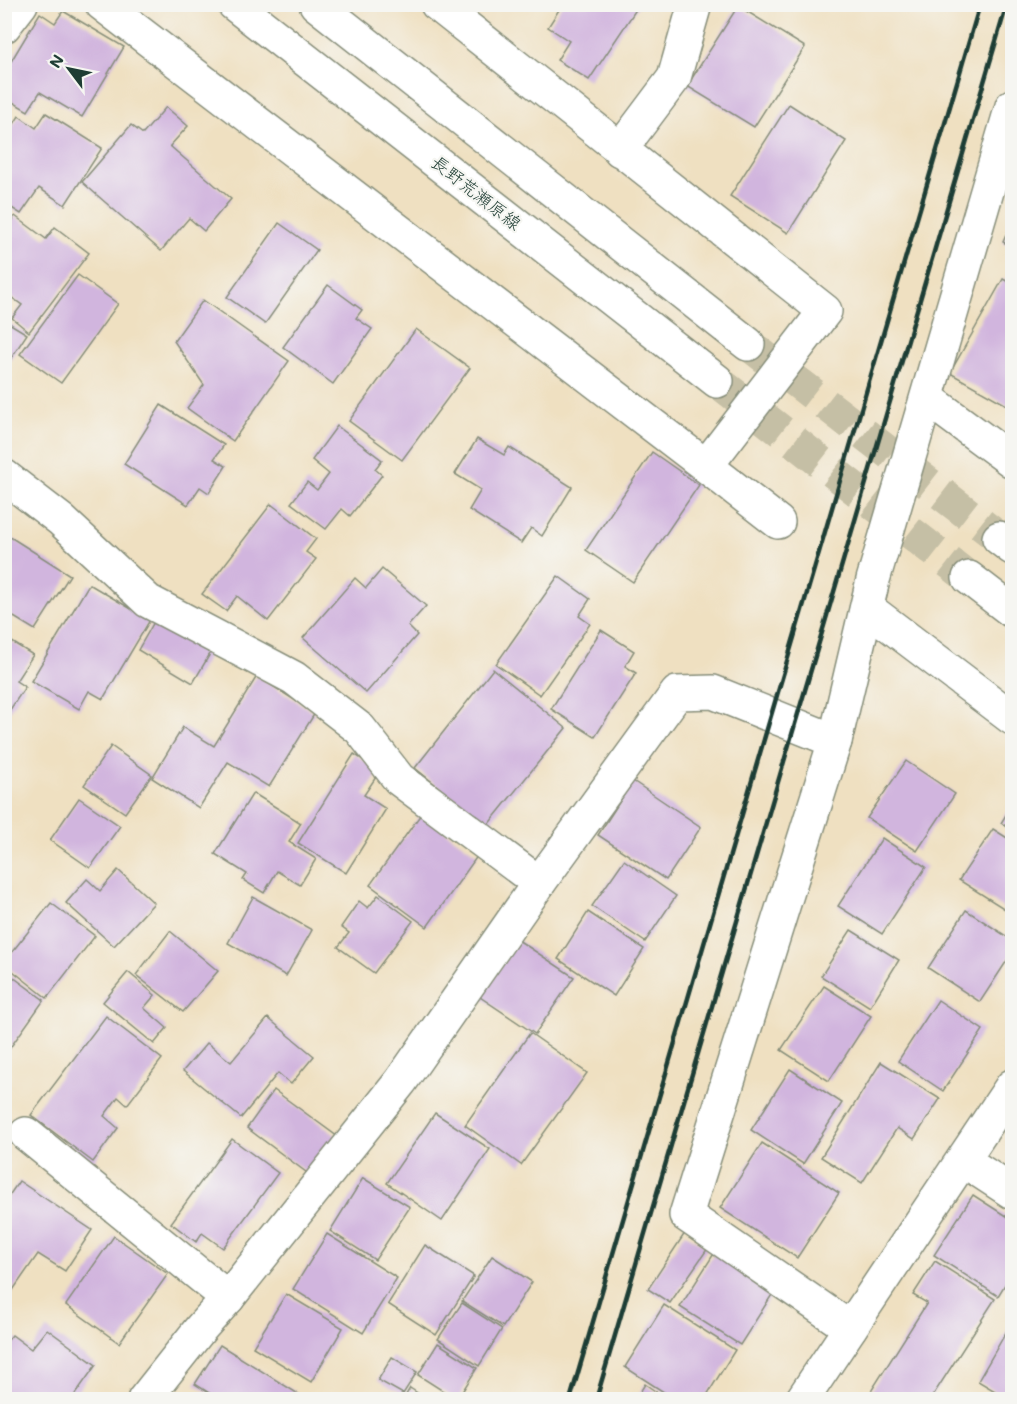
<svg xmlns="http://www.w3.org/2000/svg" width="1017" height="1404" viewBox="0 0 1017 1404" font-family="Mali,'Klee One',sans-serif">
	<rect width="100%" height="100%" fill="#f6f6f2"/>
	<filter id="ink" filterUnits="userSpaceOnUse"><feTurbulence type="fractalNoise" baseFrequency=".0167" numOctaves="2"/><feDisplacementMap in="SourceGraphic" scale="12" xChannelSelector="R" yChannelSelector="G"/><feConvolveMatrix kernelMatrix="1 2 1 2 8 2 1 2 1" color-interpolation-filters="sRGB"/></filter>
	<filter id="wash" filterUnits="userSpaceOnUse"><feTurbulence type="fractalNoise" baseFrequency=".008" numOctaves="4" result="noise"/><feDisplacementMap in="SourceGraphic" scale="24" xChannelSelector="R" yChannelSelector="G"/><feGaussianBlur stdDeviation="1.35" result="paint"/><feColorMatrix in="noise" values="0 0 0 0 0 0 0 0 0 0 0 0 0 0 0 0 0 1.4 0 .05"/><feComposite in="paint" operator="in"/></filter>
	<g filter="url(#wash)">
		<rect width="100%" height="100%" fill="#efe0c1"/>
		<g id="blocks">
			<g fill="#d1b5de">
				<path d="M562,5h77l-50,75 -32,-20 12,-19 -21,-14z"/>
				<path d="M738,6l67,41 -51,80 -67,-41z"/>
				<path d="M63,11l61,36 -42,70 -42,-25 -12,19 -24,-14v-24l36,-60 15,10z"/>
				<path d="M789,104l57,37 -58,92 -58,-37z"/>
				<path d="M166,107l22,19 -18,20 61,53 -27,32 -15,-13 -28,33 -79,-69 49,-57 12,9z"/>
				<path d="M46,113l56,35 -37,57 -26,-17 -18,26 -17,-11v-64l15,-23 17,12z"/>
				<path d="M15,216l31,23 9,-12 34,26 -60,79 -17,-14 10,-13 -18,-13v-63z"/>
				<path d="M1012,222v25l-9,-5z"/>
				<path d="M279,223l38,27 -52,74 -38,-27z"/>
				<path d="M78,275l40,29 -57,79 -41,-29z"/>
				<path d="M1003,279l9,5v124l-62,-35z"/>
				<path d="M328,285l34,25 -6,8 16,11 -39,55 -50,-37z"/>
				<path d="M203,300l86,61 -56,80 -46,-33 17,-23 -30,-44z"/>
				<path d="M4,320l23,14 -23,35z"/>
				<path d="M416,329l54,39 -68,92 -53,-39z"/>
				<path d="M161,405l63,40 -10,14 12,7 -17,27 -9,-6 -12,18 -64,-41z"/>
				<path d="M337,426l45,34 -7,9 7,6 -32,41 -8,-7 -16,20 -35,-26 16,-21 10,8 12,-16 -17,-14z"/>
				<path d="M477,439l27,16 5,-8 63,40 -30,49 -11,-8 -10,15 -52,-33 12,-20 -26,-16z"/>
				<path d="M652,452l47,33 -66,97 -47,-32z"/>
				<path d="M271,504l45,35 -10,13 10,7 -48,62 -31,-25 -11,15 -24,-17z"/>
				<path d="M4,533l66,42 -35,55 -31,-19z"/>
				<path d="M382,569l44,37 -18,20 9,9 -51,58 -63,-55 52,-60 11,10z"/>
				<path d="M558,576l32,23 -11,17 11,8 -50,71 -44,-31z"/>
				<path d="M89,584l61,36 -47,79 -14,-8 -10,18 -48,-28z"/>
				<path d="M158,615l56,32 -21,36 -55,-33z"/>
				<path d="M601,630l33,21 -9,15 11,7 -41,64 -44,-28z"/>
				<path d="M4,637l29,18 -17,26 9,6 -21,32z"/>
				<path d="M493,669l73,59 -79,98 -72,-58z"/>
				<path d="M257,676l58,37 -46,74 -41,-25 -29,46 -47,-30 31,-51 31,19z"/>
				<path d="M111,746l41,29 -27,38 -41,-28z"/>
				<path d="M354,754l26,17 -16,24 22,14 -40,64 -48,-30z"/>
				<path d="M906,761l49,33 -38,57 -50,-33z"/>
				<path d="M633,781l68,46 -35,53 -68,-45z"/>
				<path d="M253,793l48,30 -12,19 27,17 -16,26 -23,-14 -13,22 -21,-13 4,-6 -32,-20z"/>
				<path d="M79,798l41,28 -30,42 -40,-28z"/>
				<path d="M1012,805v25l-11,-7z"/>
				<path d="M421,814l57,41 -51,72 -57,-42z"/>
				<path d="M993,829l19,12v63l-4,7 -49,-31z"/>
				<path d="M882,838l44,29 -44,67 -44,-28z"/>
				<path d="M624,860l52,36 -31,46 -53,-36z"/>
				<path d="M118,870l36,33 -40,43 -48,-43 21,-24 13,12z"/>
				<path d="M378,895l35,26 -39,52 -36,-26 11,-14 -8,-6 18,-26 9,7z"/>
				<path d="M253,897l59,33 -26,46 -58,-33z"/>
				<path d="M51,903l44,33 -48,62 -43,-34v-2z"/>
				<path d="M966,910l46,30v13l-32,49 -52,-34z"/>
				<path d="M588,912l56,37 -30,47 -56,-37z"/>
				<path d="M851,930l48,30 -29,47 -49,-31z"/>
				<path d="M170,931l48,40 -35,41 -47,-37z"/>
				<path d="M518,940l56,37 -39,57 -55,-37z"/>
				<path d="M5,971l39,29 -39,55z"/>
				<path d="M128,972l27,23 -11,13 23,20 -13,16 -51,-42z"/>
				<path d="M824,986l47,30 -42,65 -48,-31z"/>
				<path d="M938,1000l45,30 -40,61 -45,-30z"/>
				<path d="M106,1016l56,43 -35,46 -9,-8 -14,19 14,12 -25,34 -62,-47z"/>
				<path d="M268,1018l46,38 -23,28 -13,-11 -37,45 -58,-47 24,-28 24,19z"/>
				<path d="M530,1033l57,40 -66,92 -56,-40z"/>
				<path d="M881,1062l59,37 -26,40 -17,-11 -35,55 -41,-26z"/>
				<path d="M790,1069l52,34 -39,61 -52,-34z"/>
				<path d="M274,1090l64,47 -28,38 -63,-47z"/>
				<path d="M435,1113l55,36 -48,72 -55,-38z"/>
				<path d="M232,1139l46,34 -55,75 -21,-15 -6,9 -25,-19z"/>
				<path d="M762,1143l77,50 -42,65 -77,-50z"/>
				<path d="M363,1178l47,29 -35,53 -45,-29z"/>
				<path d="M19,1181l73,49 -27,41 -27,-17 -27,39 -7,-4v-86z"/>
				<path d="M973,1195l39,25v53l-14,23 -64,-41z"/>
				<path d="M685,1233l23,15 -38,55 -22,-14z"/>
				<path d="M327,1234l70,44 -34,55 -70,-44z"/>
				<path d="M114,1236l54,38 -49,69 -53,-38z"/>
				<path d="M425,1245l49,31 -38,59 -48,-31z"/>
				<path d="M715,1252l60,38 -35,55 -60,-38z"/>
				<path d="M492,1256l40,26 -29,45 -41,-26z"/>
				<path d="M935,1261l60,38 -65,101h-57l-5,-4 59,-93 -14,-8z"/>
				<path d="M286,1294l57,34 -32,54 -58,-35z"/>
				<path d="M462,1303l40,26 -23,37 -41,-27z"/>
				<path d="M664,1305l71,45 -31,50h-28l-51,-33z"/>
				<path d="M1012,1322v78h-2l-32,-19z"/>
				<path d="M47,1329l49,36 -25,35h-67v-55l8,-10 19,14z"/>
				<path d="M438,1343l39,25 -20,32 -39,-25z"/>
				<path d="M220,1345l88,55h-88l-25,-16z"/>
				<path d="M392,1357l25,15 -14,22 -25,-14z"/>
				<path d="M645,1384l23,16h-33z"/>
				<path d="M410,1388l18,12h-25z"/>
			</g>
		</g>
	</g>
	<g filter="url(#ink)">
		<use href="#blocks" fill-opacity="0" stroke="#878e7a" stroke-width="1.5"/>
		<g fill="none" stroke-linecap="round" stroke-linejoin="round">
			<g stroke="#c5bfa5" stroke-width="33" stroke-dasharray="33 16" stroke-linecap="butt">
				<path d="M748,344l251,194"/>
				<path d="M717,381l252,197"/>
			</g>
			<g stroke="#878e7a" stroke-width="36">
				<g id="minor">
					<path d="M102,4l604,462 119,-155 -388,-307"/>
					<path d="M4,26l17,-22"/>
					<path d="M620,150l54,-72 21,-74"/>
					<path d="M927,398l85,63"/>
					<path d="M706,466l72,56"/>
					<path d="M4,476l57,44 87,81 146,77 66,51 39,50 140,104"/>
					<path d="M867,608l145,110"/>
					<path d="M26,1134l202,164"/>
					<path d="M963,1160l49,32"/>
					<path d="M850,1328l-164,-113 149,-474 38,-161 139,-474"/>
					<path d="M144,1400l57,-72 27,-30 173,-217 138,-198 138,-190 36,-1 122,49"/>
					<path d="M802,1400l210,-314"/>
				</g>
			</g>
			<g stroke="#878e7a" stroke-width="36">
				<g id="major">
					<path d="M234,4l483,377"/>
					<path d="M316,4l432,340"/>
					<path d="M999,538l13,10"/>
					<path d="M969,578l43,33"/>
				</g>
			</g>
			<use href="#minor" stroke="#fff" stroke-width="33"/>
			<use href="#major" stroke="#fff" stroke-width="33"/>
			<g stroke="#1f3d34" stroke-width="4.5">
				<path d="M570,1400l410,-1396"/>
				<path d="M596,1400l411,-1396"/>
			</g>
		</g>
	</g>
	<g text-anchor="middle" stroke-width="4.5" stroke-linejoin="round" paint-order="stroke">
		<g font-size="18" fill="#1f3d34" stroke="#f6f6f2">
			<text transform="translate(476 193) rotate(38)" y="6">長野荒瀬原線</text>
		</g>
	</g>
	<rect width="1017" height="1404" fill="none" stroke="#f6f6f2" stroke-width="24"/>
	<g transform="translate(69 69) rotate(302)" stroke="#f6f6f2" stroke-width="4.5" paint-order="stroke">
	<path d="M0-4.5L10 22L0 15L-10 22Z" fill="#1f3d34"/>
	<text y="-9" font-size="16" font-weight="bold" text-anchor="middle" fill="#1f3d34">N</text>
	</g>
</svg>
